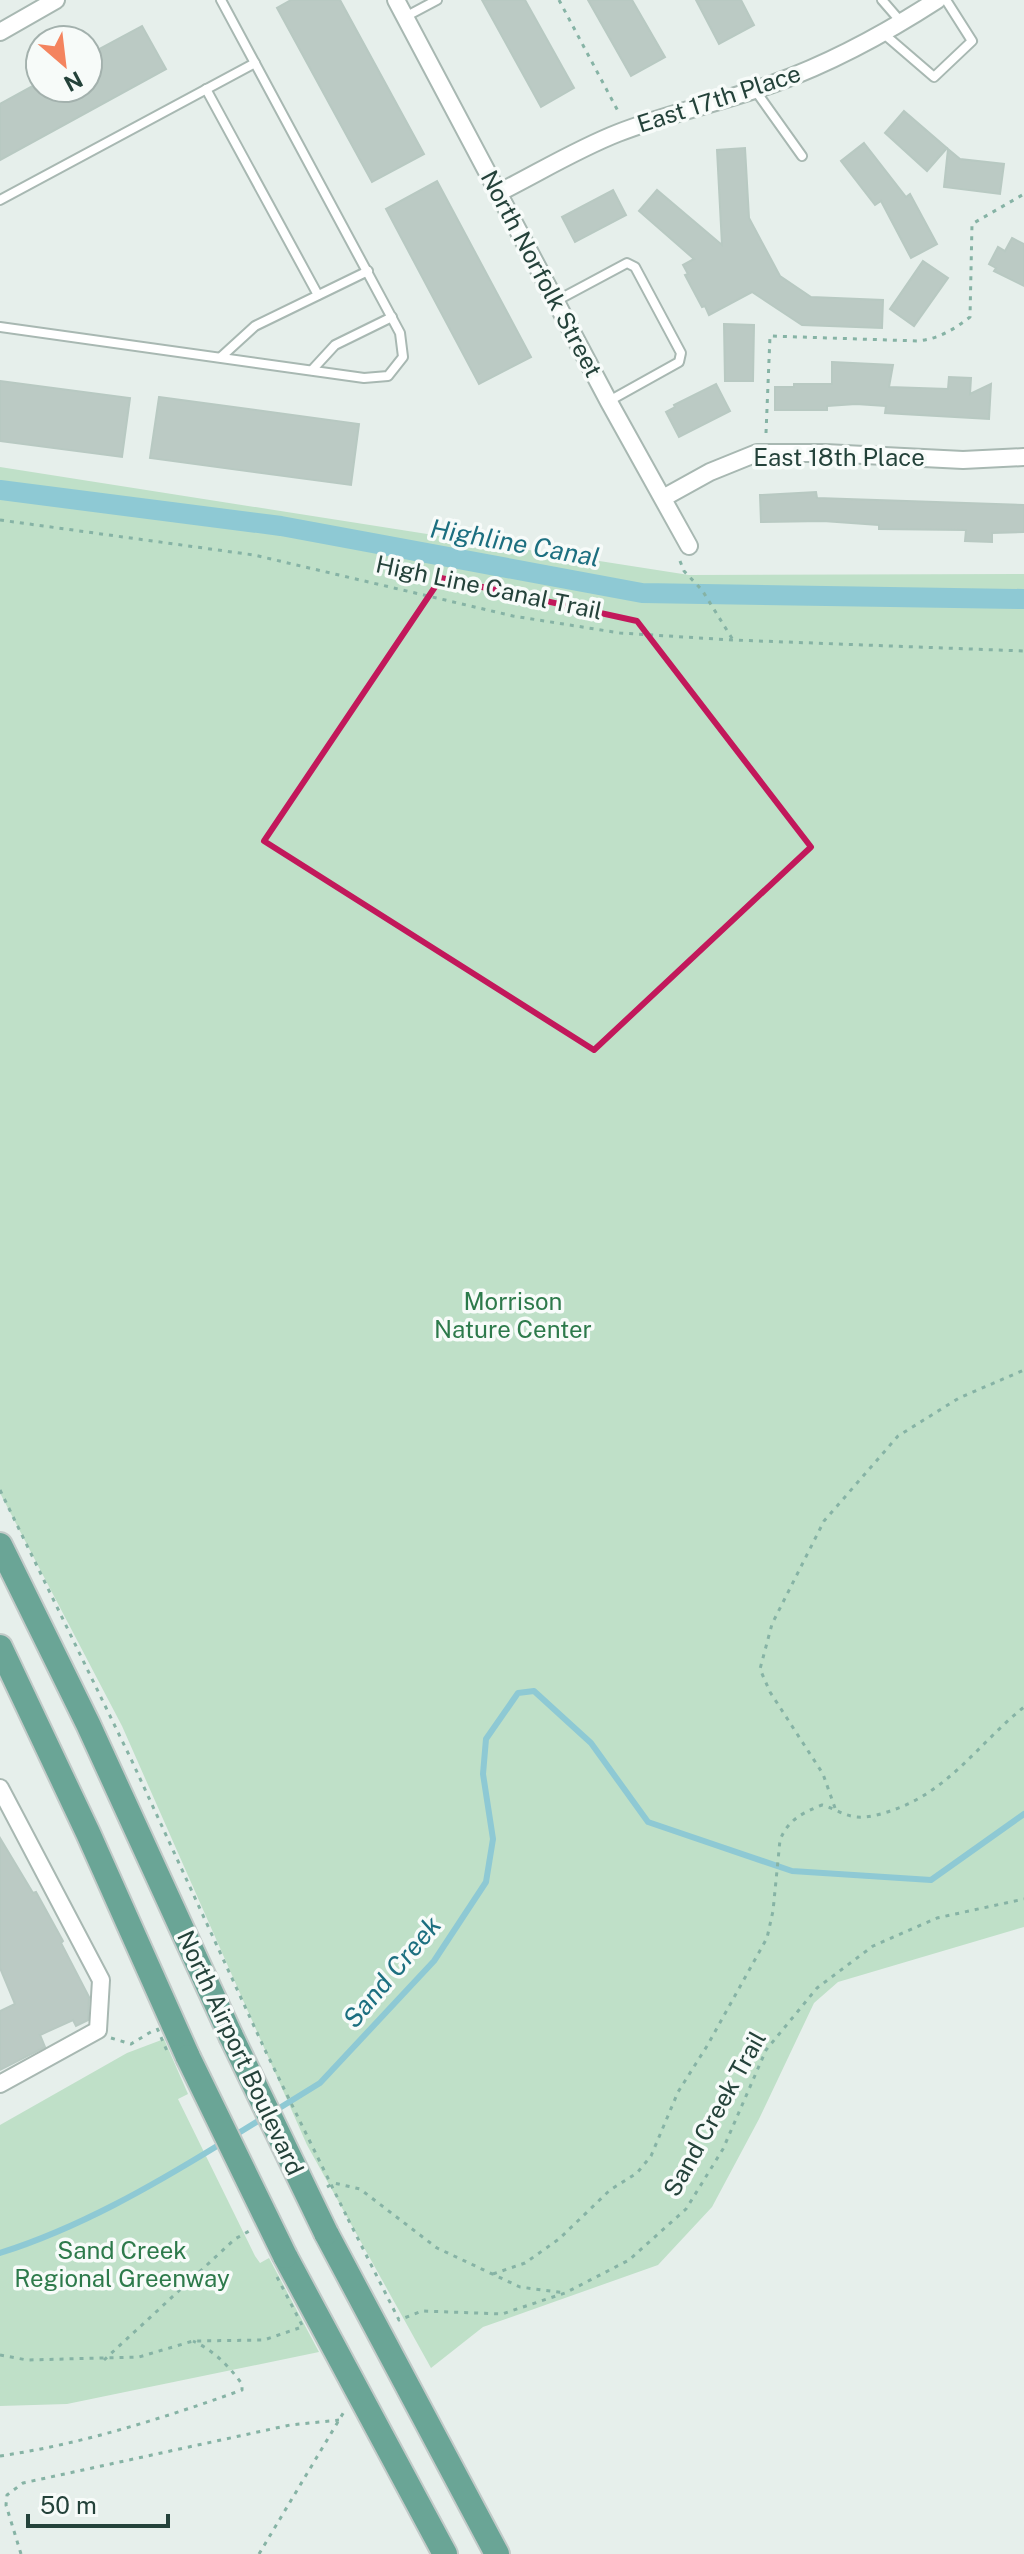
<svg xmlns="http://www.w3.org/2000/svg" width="1024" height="2554" viewBox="0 0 1024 2554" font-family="'Public Sans',sans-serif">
	<rect width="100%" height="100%" fill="#e6efeb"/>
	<g fill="#bfe0c8">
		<path d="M0,467l689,108 335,-1v1353l-186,55 -24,21 -55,116 -47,88 -54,58 -175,62 -52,41 -124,-223 -185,-419 -122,-233z"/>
		<path d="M164,2039l24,55 -10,5 77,157 5,7 9,-5 50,94 -252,52 -67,2v-281l127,-72z"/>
	</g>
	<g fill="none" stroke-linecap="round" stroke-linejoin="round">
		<g stroke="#8ec9d4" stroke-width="6">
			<path d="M273,2112l47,-29 114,-122 52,-79 7,-43 -10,-65 3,-35 32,-46 16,-2 57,52 57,79 144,49 139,9 93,-66"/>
			<path d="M232,2137l31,-19"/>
			<path d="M0,2253c79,-25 152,-67 222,-110"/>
		</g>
		<path stroke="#8ec9d4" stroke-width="20" d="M0,490l281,36 361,67 382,6"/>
	</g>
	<g fill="#bbcac4" stroke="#b8c9c2" stroke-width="2">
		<path d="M291,0h49l84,154 -52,28 -95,-174z"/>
		<path d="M482,0h43l49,88 -33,19z"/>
		<path d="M588,0h44l33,57 -34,19z"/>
		<path d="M696,0h45l13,25 -35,19z"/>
		<path d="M142,26l24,43 -166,91v-56l40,-22v6h48v-33z"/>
		<path d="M904,111l43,37 -20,23 -42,-38z"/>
		<path d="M864,143l42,54 4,-3 27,50 -26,14 -30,-57 -6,4 -34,-44z"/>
		<path d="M745,148l4,70 31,58 31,21 72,3 -1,28 -80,-3 -50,-33 -43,23 -4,-9 -3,1 -17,-32 3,-1 -5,-9 11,-6 -55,-48 18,-21 65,55 -5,-95z"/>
		<path d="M948,149l12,10 44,5 -4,30 -56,-7z"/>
		<path d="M437,181l94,176 -52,27 -93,-175z"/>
		<path d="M613,190l13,25 -51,27 -13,-25z"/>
		<path d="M1012,238l12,6v42l-30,-15 2,-3 -7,-4 9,-17 7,4z"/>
		<path d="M923,261l25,17 -34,48 -24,-17z"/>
		<path d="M724,324l30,1 -1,56h-28z"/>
		<path d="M832,362l61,3 -4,22 59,2 1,-12 22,1 -1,16 21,-10 -2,35 -104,-6 1,-7 -30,-2 -29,2v4h-52v-23h19v-3h38z"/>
		<path d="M0,381l130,17 -8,59 -122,-16z"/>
		<path d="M716,384l14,27 -51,26 -13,-25 9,-5 -1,-2z"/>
		<path d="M159,397l200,27 -8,61 -201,-27z"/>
		<path d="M816,492l1,6 207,7v27l-32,1v9l-27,-1 1,-11 -87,-1v-4l-56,-4 -62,1 -1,-27z"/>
		<path d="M0,1838l33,55 3,-1 27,49 -2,2 28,54 -1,23 -12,6 -3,-6 -33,15 5,12 -45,23v-59l15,-7 -15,-36z"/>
	</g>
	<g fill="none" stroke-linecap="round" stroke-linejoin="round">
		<g stroke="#a8b8b2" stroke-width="12">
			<g id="service">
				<path d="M882,0l20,23"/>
				<path d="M405,17l32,-17"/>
				<path d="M884,34l50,43 38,-36 -26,-41"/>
				<path d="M206,89l112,206"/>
				<path d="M755,90l47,66"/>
				<path d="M0,200l255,-137"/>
				<path d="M556,301l71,-38 8,4 46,86 -2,9 -70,39"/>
				<path d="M0,327l364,51 24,-2 15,-19 -3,-24 -179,-333"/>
				<path d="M221,357l34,-31 113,-55"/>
				<path d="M312,370l23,-25 57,-28"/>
			</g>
		</g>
		<g stroke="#a8b8b2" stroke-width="20">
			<g id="minor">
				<path d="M396,0l213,402 80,144"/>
				<path d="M0,32l56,-32"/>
				<path d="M498,193c40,-20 79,-44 120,-60 51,-20 105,-31 157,-50 58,-21 111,-50 162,-83"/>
				<path d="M663,498l47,-26 47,-19h68l138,7 61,-3"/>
				<path d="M0,1788l101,192 -3,50 -98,54"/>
			</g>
		</g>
		<g stroke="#c2cac8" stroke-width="28">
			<g id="primary">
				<path d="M0,1545l88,179 143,312"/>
				<path d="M0,1647l88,186 100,224"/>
				<path d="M326,2233l171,321"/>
				<path d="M285,2256l160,298"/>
			</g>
		</g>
		<g stroke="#86b3a5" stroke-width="3" stroke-dasharray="4 6" stroke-linecap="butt">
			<path d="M559,0l60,113"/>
			<path d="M766,433l4,-97 148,5c20,-2 37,-12 52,-24l2,-93 52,-30"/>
			<path d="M0,520l254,35 259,61 107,17 113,7 291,11"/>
			<path d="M680,561l4,10 18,19 31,50"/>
			<path d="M0,1490l131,269 134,291"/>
			<path d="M835,1808l-12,-34 -53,-82 -10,-23 12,-45 52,-103 74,-85 61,-38 65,-28"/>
			<path d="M111,2038l20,6 23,-14"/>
			<path d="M327,2187l7,-4 26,6 77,59 83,39 45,6"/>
			<path d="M348,2219l51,101 23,-9 80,3 63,-21 64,-33 57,-51 37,-60 43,-99 51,-62 56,-42 64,-28 87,-19"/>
			<path d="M493,2274l32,-11 34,-24 51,-49 27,-17 14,-17 27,-64 29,-46 60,-108 6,-27 7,-71c8,-20 22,-27 42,-35 12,3 22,11 35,12 12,1 25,-3 36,-7 56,-19 87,-68 131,-103"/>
			<path d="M0,2355l27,5 112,-3 54,-16 71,-1 35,-12"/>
			<path d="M104,2360l131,-121 16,-9"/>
			<path d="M0,2456c82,-12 164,-38 242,-66v-6c-13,-18 -29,-34 -49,-43"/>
			<path d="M21,2554l-15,-49 1,-10 16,-12 267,-58 49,-5"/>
			<path d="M259,2554l86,-144"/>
		</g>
		<use href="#service" stroke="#fff" stroke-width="8"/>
		<use href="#minor" stroke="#fff" stroke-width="16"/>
		<use href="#primary" stroke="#6aa596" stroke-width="24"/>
		<g stroke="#c2cac8" stroke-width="28" stroke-linecap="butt">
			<g id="primary-bridge">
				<path d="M231,2036l95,197"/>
				<path d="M188,2057l97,199"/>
			</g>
		</g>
		<g stroke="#86b3a5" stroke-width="3" stroke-dasharray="4 6" stroke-linecap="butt">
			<path d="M157,2028l10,23"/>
			<path d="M265,2050l83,169"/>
			<path d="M277,2277l26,50"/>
		</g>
		<use href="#primary-bridge" stroke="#6aa596" stroke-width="24"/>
	</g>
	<path fill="none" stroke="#c2185b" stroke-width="6" stroke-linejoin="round" d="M441,578l196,43 174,226 -217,203 -330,-209z"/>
	<g text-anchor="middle" stroke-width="7" stroke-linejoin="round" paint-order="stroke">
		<g font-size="24" fill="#24423a" stroke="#f7fbf9">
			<text transform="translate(719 99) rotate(-18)" y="8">East 17th Place</text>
			<text transform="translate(541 274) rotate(62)" y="8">North Norfolk Street</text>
			<text x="839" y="466">East 18th Place</text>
			<text transform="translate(489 588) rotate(12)" y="8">High Line Canal Trail</text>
			<text transform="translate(240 2053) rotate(65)" y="8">North Airport Boulevard</text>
			<text transform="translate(715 2114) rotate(-61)" y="8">Sand Creek Trail</text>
		</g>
		<g font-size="24" fill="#2d7a4b" stroke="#f7fbf9">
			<text x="513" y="1310">Morrison<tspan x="513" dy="28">Nature Center</tspan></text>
			<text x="122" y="2259">Sand Creek<tspan x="122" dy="28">Regional Greenway</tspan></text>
		</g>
		<g font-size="26" font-style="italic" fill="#1c6f80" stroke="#f7fbf9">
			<text transform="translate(515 543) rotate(10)" y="9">Highline Canal</text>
			<text transform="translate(392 1972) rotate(-50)" y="9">Sand Creek</text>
		</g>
	</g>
	<g transform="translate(64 64) rotate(152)"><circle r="38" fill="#f7fbf9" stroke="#a3b1ad" stroke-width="2"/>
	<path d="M0-6L14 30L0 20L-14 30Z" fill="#f4845f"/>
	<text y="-12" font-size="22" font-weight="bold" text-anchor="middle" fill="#24423a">N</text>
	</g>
	<path d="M28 2514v12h140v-12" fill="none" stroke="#24423a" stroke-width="4"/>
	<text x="40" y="2514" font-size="24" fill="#24423a" stroke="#f7fbf9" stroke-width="6" paint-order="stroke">50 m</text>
</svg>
